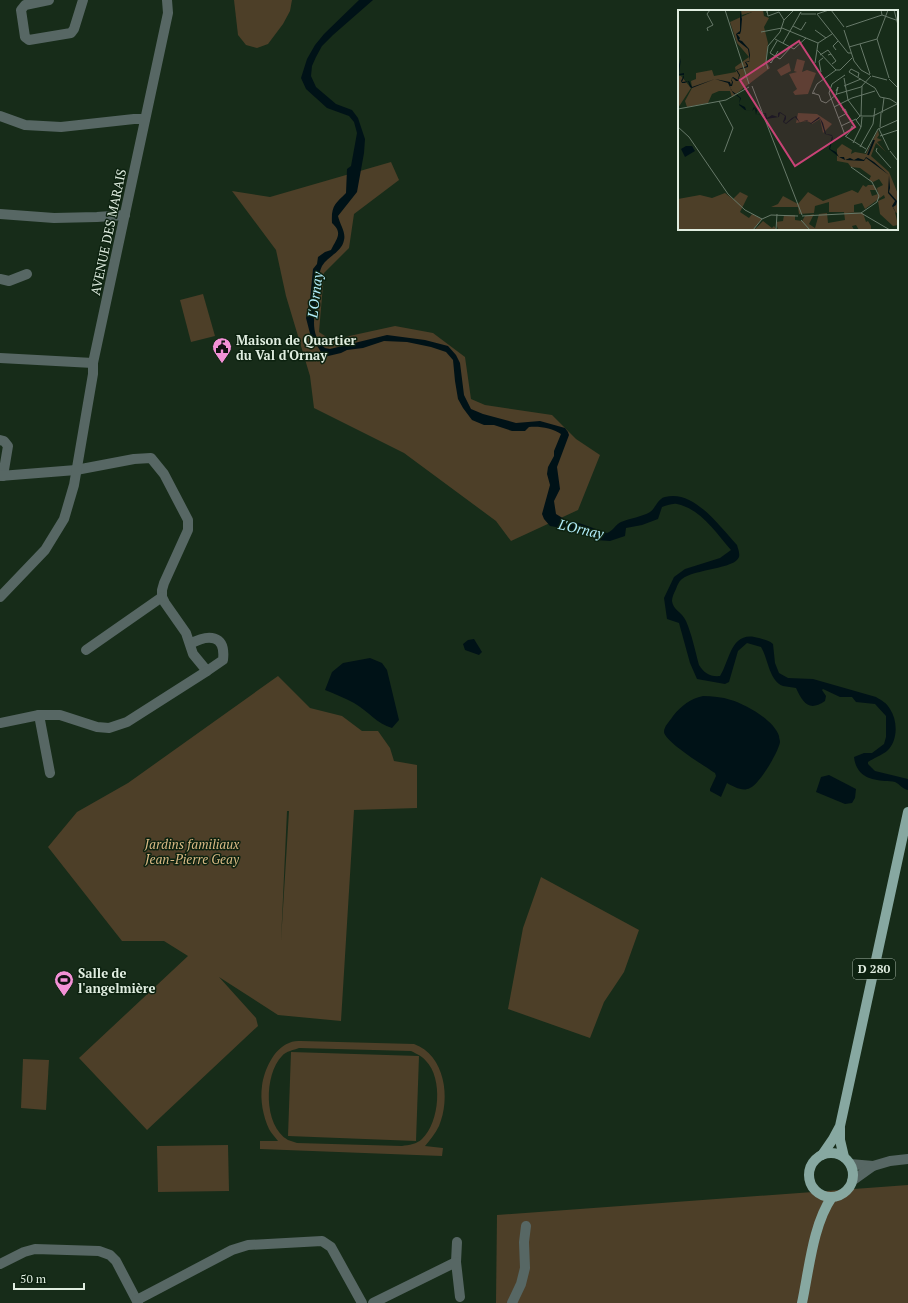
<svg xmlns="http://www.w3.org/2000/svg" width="908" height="1303" viewBox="0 0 908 1303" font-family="'PT Serif',serif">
	<rect width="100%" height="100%" fill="#172c19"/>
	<g fill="#4d3f28" fill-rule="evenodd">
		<path d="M234,0h58l-2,11 -7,13 -15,20 -11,4 -11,-3 -8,-10z"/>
		<path d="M391,162l8,18 -45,34 -5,34 -25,25 -5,59 12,8 64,-14 38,7 32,24 6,42 14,6 67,10 24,24 24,16 -22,55 -67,31 -15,-20 -92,-68 -90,-45 -4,-32 -24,-80 -10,-46 -44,-59 38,6z"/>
		<path d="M203,294l12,42 -24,6 -11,-42z"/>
		<path d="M278,676l32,32 32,8 20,15h16l12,17 4,13 23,4v43l-63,2 -13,211 -63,-6 -59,-38 37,41 2,8 -111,104 -68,-72 109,-102 -24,-15h-42l-74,-94 29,-35 51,-29zM287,811h2l-8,130z"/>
		<path d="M541,877l98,53 -15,42 -20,30 -14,36 -82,-29 15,-81z"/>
		<path d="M301,1041l113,3c31,11 37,54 25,82 -4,8 -9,14 -14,20l18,2 -1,8 -182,-7v-8h18c-3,-4 -7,-8 -9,-12 -6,-13 -9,-29 -7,-43 2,-15 11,-37 27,-43 4,-2 8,-2 12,-2zM299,1048l112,3c6,3 11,5 15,10 17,17 14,61 -4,78 -5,5 -13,6 -20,7l-105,-3c-3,-1 -6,-2 -9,-3 -25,-14 -24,-66 -6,-84 4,-5 12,-6 17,-8z"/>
		<path d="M291,1052l128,4 -3,85 -128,-5z"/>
		<path d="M23,1059l26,1 -3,50 -25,-2z"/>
		<path d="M228,1145l1,46 -71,1 -1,-46z"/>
		<path d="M908,1185v118h-412l1,-88z"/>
	</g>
	<g fill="#001217">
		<path d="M359,0h14l-40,35 -11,11 -6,11 -4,9 -1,10 5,11 20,17 16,6 6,8 7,21 -1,14 -7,39 -19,24c2,9 8,16 6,24 -2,12 -16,16 -22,26 -4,8 -3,18 -4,27 -3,19 -10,41 7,55l5,1 57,-14 38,5 23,6 8,9 4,8 4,32 7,14 12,5 33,9 24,-2 25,7 3,4 1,3 -12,32 3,22 -6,12 2,13 13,8 10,1 28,10c6,-2 9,-9 14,-11 9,-4 21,-5 29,-10 6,-4 7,-13 15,-15 29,-8 55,30 72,48 1,4 3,8 2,12 -4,12 -45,12 -57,22 -3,2 -5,7 -6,10 -2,4 -4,8 -4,12 1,9 10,11 14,20 6,14 9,29 13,44 5,8 11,12 21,11 10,-16 11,-47 39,-38 5,2 10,2 14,6l2,19 4,10 9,5 25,1 63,18c5,3 11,6 14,12 8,12 8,32 -3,42 -5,4 -13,7 -19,11v2l7,7 33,8v11c-6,-1 -8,-6 -13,-8 -3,-1 -7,-1 -10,-1 -16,-1 -29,-6 -31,-24l10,-4h8l12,-9 2,-7v-21l-11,-12 -19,-2 -4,-5h-12l-17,-8 -1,1 4,6 -1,5c-16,11 -22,2 -29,-13 -4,-1 -9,-1 -13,-2 -14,-5 -15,-28 -22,-39l-14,-4 -9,8 -9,31 -4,2 -28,-5 -7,-16 -11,-40 -12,-4 -3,-21 10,-21 11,-8 35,-11 11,-8c-15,-17 -30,-41 -54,-46 -5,-1 -11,2 -15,3l-4,12 -16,6 -16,3 -1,8 -15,5 -14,-1 -11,-8 -35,-6 -6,-7 -2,-5 8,-29 -3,-11 1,-7 6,-11v-5l7,-17c-9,-6 -21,-8 -32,-7l-4,4h-13l-18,-6h-10l-12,-5 -9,-12 -5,-9 -3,-18 -2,-21 -7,-8 -15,-5 -24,-5 -23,-1 -21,7 -16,2 -6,3 -17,4 -8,-13 -3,1 -7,-27 4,-18 3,-31 4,-5 1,-7 7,-5 6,-2c6,-12 12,-17 1,-27 -1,-17 3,-19 14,-30l1,-24 4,-3 6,-33 -3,-11 -5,-6 -22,-8 -21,-19 -5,-11 6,-19 8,-14 9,-11z"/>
		<path d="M474,639l8,13 -3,3 -14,-5 -2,-6 5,-4z"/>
		<path d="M370,658l12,5 5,7 12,50 -7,8c-15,-4 -24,-17 -38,-25 -9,-5 -19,-9 -29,-13l7,-18 11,-9z"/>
		<path d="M703,696c9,0 19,1 28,4 14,4 43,20 48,36 0,2 1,4 1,6 -1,9 -21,43 -30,46 -7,4 -16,-1 -23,-5l-6,14 -11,-6v-2l6,-13 -1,-3c-9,-6 -50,-31 -51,-41 0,-6 6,-11 9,-16 9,-11 17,-17 30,-20z"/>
		<path d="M829,775l27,14 -1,9 -3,5 -7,1 -29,-12 5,-15z"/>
	</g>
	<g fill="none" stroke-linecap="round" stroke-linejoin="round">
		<g stroke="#576764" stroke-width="10">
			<path d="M49,0l-24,5 -4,5 4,27 4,3 42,-7 3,-4 9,-29"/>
			<path d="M0,116l25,9 36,2 73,-8h11"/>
			<path d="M0,214l54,4 43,-1 28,-2"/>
			<path d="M0,279l9,2 18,-7"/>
			<path d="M0,358l93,5"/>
			<path d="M0,440l4,1 4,5 -5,30"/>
			<path d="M0,476l76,-6 58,-11 17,-1 13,16 24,46v10l-24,53 -2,7v7l3,6 21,30 7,21 14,17 16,-11c3,-26 -15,-26 -33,-16"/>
			<path d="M0,597l45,-47 19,-31 10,-34 19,-111v-11l75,-350 -1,-13"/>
			<path d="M86,650l76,-53"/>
			<path d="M39,715l11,58"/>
			<path d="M0,723l39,-8h21l37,12 12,1 18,-6 80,-51"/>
			<path d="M850,1164l23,2"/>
			<path d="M852,1181l21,-15 17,-5 18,-2"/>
			<path d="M456,1262l1,-20"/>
			<path d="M0,1264l24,-12 11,-3 64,2 11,4 6,6 22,42"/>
			<path d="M137,1300l95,-50 16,-5 74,-4 9,6 31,56"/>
			<path d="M373,1303l83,-41 4,35"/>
			<path d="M512,1303l9,-19 4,-16 -1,-26 2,-16"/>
		</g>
		<g stroke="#87a8a1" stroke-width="10">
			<path d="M840,1128v12l4,17"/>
			<circle cx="831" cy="1175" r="22"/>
			<path d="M822,1155l11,-16 7,-13 68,-314"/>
			<path d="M802,1303c7,-33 11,-79 30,-106"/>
		</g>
	</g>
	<defs>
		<g id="civic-pin" transform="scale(1)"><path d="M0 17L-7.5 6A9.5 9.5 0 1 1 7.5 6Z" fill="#f391d6" stroke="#0d2210"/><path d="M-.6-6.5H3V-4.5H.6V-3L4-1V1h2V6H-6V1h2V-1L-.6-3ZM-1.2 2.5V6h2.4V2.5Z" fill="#111"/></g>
		<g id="stadium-pin" transform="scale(1)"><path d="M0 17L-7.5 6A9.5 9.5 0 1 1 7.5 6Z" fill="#f391d6" stroke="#0d2210"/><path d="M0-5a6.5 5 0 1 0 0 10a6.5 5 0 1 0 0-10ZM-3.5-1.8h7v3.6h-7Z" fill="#111"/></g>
	</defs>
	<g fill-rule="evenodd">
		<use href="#civic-pin" x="222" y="347"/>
		<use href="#stadium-pin" x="64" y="980"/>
	</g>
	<g text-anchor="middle" stroke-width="3" stroke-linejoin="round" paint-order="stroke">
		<rect fill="#0d2210" stroke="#a1b0a2" stroke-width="1" x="853" y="959" width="42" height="20" rx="3"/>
		<g font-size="12" font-weight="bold" fill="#e0ede0">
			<text x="874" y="973">D 280</text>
		</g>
		<g font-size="13" fill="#e0ede0" stroke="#0d2210">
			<text transform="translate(108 232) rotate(-78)" y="5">AVENUE DES MARAIS</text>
		</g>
		<g font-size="13" font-weight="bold" fill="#e0ede0" stroke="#0d2210" text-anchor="start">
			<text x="236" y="345">Maison de Quartier<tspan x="236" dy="15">du Val d'Ornay</tspan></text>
			<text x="78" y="978">Salle de<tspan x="78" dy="15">l'angelmière</tspan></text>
		</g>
		<g font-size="13" font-style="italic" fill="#daba85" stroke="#0d2210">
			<text x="192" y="849">Jardins familiaux<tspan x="192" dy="15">Jean-Pierre Geay</tspan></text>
		</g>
		<g font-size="14" font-style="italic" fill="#b2edfb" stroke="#0d2210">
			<text transform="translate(315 295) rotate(-83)" y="5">L'Ornay</text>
			<text transform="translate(581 529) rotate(13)" y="5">L'Ornay</text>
		</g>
	</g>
	<g transform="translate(678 10)">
		<rect width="220" height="220" fill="#172c19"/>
		<path d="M63,0h22l1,6 5,2 -5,9 4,16 -2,18 4,7 -38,29 -2,-6h-11l-7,3 -4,9 -21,4 -2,-6 7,-13 -1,-7 5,-2v-6l16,-3 2,6 22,-4 -1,-5 14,-10 -12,-14 -7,-21 22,-10 -10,3zM119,49l8,2 -3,11 5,-2 9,3 -8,21 -13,1 -2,-3 4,-3 -8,-15 8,-2 -3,-1zM111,53l2,8 -10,5 -4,-6zM0,66h3l10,12 -13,20zM120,103l19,1 15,10 -9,9 -3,-14 -8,5 -5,-3 -11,2zM200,120l1,5 -2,3 5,2 -5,2 9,10 -10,-9 -5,13 18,16 9,22v20l-3,-2 3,13 -5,1 -13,-12 -2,-13 7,-3 -1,-3 -19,14 -3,-6 -8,2v7h-8l17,1 3,9 2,-1 3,5v4h-12l-3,-5 -4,1 2,4h-76l-2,-8 7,-1 1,-6h11v5l7,1 3,-5 9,-2 -5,10 6,4 4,-14 8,-1 1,10 17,-3 -1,-8h-15v-10l-14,4 -1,7 -15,1 -1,-7h-27l7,-3 5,-8 15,8 10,-12 15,9 29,-11 6,3 5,-8 3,2 2,-2h6l3,5h-7l2,6 6,-2 -1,-6 6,-3 -4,-6 -6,3 -4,-2 2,-4 -11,-8 -9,-1 -3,-4 -11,-2v-12l5,-5 10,6 -1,4 4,-2 11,2zM62,182l8,4 -8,16 9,6 3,-4 10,5 -9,11h-75v-31l22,-4 12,3 13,-5 8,6zM85,211l9,7 2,-2 3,4h-23z" fill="#4d3f28"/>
		<path d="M62,0l2,9 -1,12 -1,3h-3l3,4 -1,2 3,1 7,8 1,6v5l-1,2h-3l2,3v2l-11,3 3,5 -2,6h-2l-3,-3 -2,1 2,3 -1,4h-2l1,4 10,8 -2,6 6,3 1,3 6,1 2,-4 3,3 -1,5 10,-2 1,5 5,-3 6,2v-4l2,-1 6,4v3l-2,3 2,1 6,-5 4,-2 4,7 6,-3 5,3 8,-6 1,1 3,5 3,11 6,1 1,3 -3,11 6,3 3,5h5l1,3 5,-2 4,2 4,-2 6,2 2,-3 8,5 15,13 1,13 -1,4 8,9 -1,4 -3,2 5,9 -6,-10 3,-5 -7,-8 1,-18 -23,-17 -2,3 -19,-1 -6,-3 -10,-8 3,-13 -7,-2 -5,-16 -9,6 -4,-4 -7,3 -5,-6 -9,7 -3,-2 2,-6 -5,-3 -1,4 -13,2 -1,-5 -9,1 -1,-7 -3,3 -7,-1 -6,-5 1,-7 -7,-5 -5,-10 -13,-4 -23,9 -2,-1 -2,-6 -3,2h-3l-1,-2 3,-6h-6v-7l3,-10 -3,-5 3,5 -2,16 5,-1v4l-2,5 7,-1 3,6 23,-8 15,3 1,3 1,-3 -1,-2 1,-2 1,-1 5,3 1,-5 -3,-5 11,-4 -2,-4 5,-1 -2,-12 -10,-8 -2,-7 4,-3zM8,136h6l3,5 -10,6 -4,-8z" fill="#001217"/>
		<path fill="none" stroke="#001217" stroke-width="2" d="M190,145l6,-15"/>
		<path fill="none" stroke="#677969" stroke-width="1" d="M47,0l24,74M153,0l13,17M203,0l1,5 14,5M216,0l4,15M89,3v-2l1,5 11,-4 5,8M123,4h15M139,4l31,39h3M139,4l12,-4M115,16l8,4 5,-8M168,17l36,-12M137,20l11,8M166,20l10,31 7,9 9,5M30,21l-1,-3 6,-3 -6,-11 3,-4M83,22l21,-4 36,15M97,29l19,10 12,-11M199,29l12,39M199,29l11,-29M99,31l-7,12 10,6 11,-12M105,33l18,-31 -2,3M140,33l14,-9M182,34l10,30M171,37l28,-8M139,40l19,20M158,40l-3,-4 5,-5M142,45l8,-5 3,4M150,45l3,-1 5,7 -4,3M91,51l2,2 7,-12M137,53l3,-20M90,59l-2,-7 2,-16 12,-14 4,-12 10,-10M173,59l-2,3 26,16 5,9 10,2 8,5M173,59l8,4 -1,4M143,62l-2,-11 4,-3M194,66l15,4M166,68l4,22 12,16h13l24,-12M211,69l9,9M74,76l50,129M166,76l17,-7M158,81l2,-4 -2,8M135,82l4,-8 19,-14h4l12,-12M137,83h-3l7,2 2,6 5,2 11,-9 24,-7 10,-11M41,91l14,27 -9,24M156,97l18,-9 23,-7M0,99l48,-9 23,-13M204,103l2,-15M182,106l-4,4 5,7 1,-10M183,106l1,-30M160,108l9,-5 -2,-4 -3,1M163,116l15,-7M0,117l11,10 39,57 17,16 17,9M202,117l1,-14M201,119l10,21M167,125l-16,-42 3,-9 13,-9M167,126l21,13M168,126l7,-8 -1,-2 -2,5M202,126l18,-6M175,133l8,-16M182,137l13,-23 2,-16M199,138l-1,3 15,17M212,141l8,10M187,143l13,-24 20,-9M173,157l21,15 7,14 -2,6 -16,11M124,206l59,-3 29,17M123,210l9,10M75,220l9,-11 9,-4 27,1M98,220l1,-16"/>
		<path fill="#c84376" fill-opacity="0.15" stroke="#c84376" stroke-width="2" d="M121,31l56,86 -60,39 -55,-86z"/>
		<rect width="220" height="220" fill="none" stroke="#e0ede0" stroke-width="2"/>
	</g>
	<path d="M14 1283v6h70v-6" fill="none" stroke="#e0ede0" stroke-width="2"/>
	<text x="20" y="1283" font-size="12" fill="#e0ede0" stroke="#0d2210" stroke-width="3" paint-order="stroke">50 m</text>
</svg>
